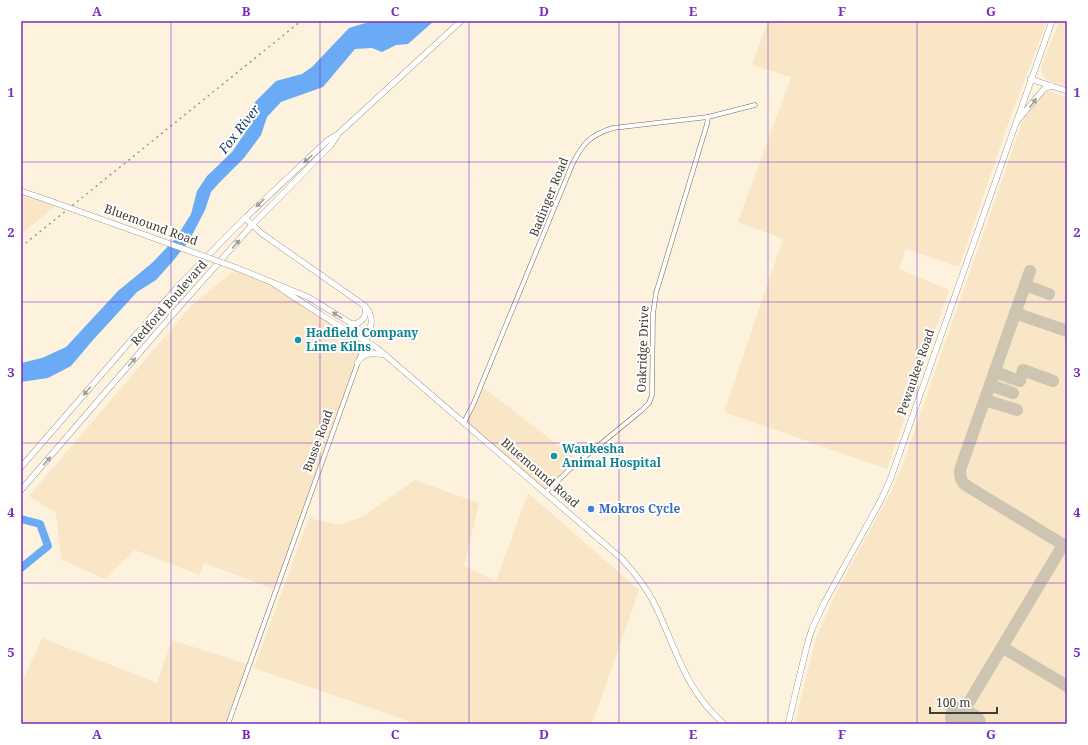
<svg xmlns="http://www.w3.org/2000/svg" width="1088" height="745" viewBox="0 0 1088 745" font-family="'Noto Serif',serif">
	<rect width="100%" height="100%" fill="#fdf2de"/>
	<g fill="#f8e6c6">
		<path d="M768,21h279l-37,97 -51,149 -53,-18 -7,20 50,21 -62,179 -163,-57 59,-173 -45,-17 53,-145 -39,-12z"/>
		<path d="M1059,21h8v66l-22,-8 -3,-6 -1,-4z"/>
		<path d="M1048,91l19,7v626h-272l15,-63 6,-23 21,-47 55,-101 13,-32 118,-338 19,-26z"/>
		<path d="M21,191l37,13 -37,30z"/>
		<path d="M237,268l15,6 114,66 -90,250 -72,-27 -5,12 -64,-25 -30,29 -44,-20 -5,-46 -27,-17 163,-191z"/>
		<path d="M481,386l98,75 -34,32 -81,-71z"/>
		<path d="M415,480l64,23 -15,63 32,15 32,-88 111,97 -47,134h-175l-163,-56 55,-150 30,7 23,-8z"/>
		<path d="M42,638l115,45 15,-43 77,25 -21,59h-207v-39z"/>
	</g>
	<path fill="#6babf6" d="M372,21h62l-26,23 -12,1 -14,7 -10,-4 -17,1 -32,38 -42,15 -14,15 -6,18 -17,23 -25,25 -8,9 -6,18 -16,31 -16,20 -17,19 -19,12 -44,48 -22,26 -23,12 -27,4v-19l21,-5 24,-11 52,-56 34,-28 24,-25 15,-24 6,-23 10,-15 25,-24 21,-31 2,-19 21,-21 26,-7 10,-7 37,-39z"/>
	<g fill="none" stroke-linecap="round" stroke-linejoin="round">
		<path stroke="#6babf6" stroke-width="8" d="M21,519l19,5 8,22 -27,22"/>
		<g stroke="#cdc4b2" stroke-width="12">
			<path d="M1030,271l-70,199c0,8 1,12 7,16l100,61"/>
			<path d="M1025,285l24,9"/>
			<path d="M1015,313l52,18"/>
			<path d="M995,372l25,9 3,-11 30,11"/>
			<path d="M990,385l23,8"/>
			<path d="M985,400l32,10"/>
			<path d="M1002,647l65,39"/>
			<path d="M956,724l107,-179"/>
		</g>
		<path stroke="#cdc4b2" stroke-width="30" d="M960,717l11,7"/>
		<g stroke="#756953" stroke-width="5">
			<g id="street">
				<path d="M464,422l9,-17 99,-240c10,-21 18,-30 41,-37l95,-11 47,-12"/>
				<path d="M545,493l25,-24 72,-59 7,-7 3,-8 1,-81 3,-21 51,-169 1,-7"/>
				<path d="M228,724l138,-384"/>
			</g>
		</g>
		<g stroke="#756953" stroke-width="6">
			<g id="secondary">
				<path d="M1030,79l37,12"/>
				<path d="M1017,121l27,-32 4,-2 4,-1"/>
				<path d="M21,191l32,11"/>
				<path d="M245,218l16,15 104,73c10,11 6,22 1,34"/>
				<path d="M237,268l71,29 44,27 9,7 5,9"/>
				<path d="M273,283c24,17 49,32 74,48 10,6 20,10 30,17l245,211c12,13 23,27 31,42 23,45 30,87 71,123"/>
				<path d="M162,305l11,9"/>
				<path d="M352,324c10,-1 15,-7 13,-17"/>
				<path d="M357,363c7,-11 16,-10 28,-8"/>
				<path d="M21,467l159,-183 65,-66 83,-78 10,-6 123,-113"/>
				<path d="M21,490l152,-176 79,-89 79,-80 6,-9"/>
				<path d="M788,724l19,-79 5,-16 12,-26 57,-103 9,-20 162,-459"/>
			</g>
		</g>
		<use href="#street" stroke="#fff" stroke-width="4"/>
		<use href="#secondary" stroke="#fff" stroke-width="5.5"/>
		<path stroke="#9d9586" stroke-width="1.5" stroke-dasharray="2 4" stroke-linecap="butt" d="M21,247l280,-226"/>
		<g stroke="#756953" stroke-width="6" stroke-linecap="butt">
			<path id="secondary-bridge" d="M53,202l184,66"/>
		</g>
		<use href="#secondary-bridge" stroke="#fff" stroke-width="5.5"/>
	</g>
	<defs><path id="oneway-solid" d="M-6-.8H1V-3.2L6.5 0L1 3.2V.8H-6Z"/></defs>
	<g fill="#a09e98">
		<use href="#oneway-solid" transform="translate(1033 103) rotate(-53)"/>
		<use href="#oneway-solid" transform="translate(308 159) rotate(138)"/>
		<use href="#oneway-solid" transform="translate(260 203) rotate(136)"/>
		<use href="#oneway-solid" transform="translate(236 244) rotate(-48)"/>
		<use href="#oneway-solid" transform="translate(337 315) rotate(-147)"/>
		<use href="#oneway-solid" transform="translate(132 362) rotate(-49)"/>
		<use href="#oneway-solid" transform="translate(87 391) rotate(131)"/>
		<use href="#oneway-solid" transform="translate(47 461) rotate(-49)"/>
	</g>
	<path fill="none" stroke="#7b2cbf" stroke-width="1" stroke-opacity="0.55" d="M171,21v703M320,21v703M469,21v703M619,21v703M768,21v703M917,21v703M21,162h1046M21,302h1046M21,443h1046M21,583h1046"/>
	<g fill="#0f9aa8" stroke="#fff" stroke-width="1.5">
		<circle cx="298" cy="340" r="4"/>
		<circle cx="554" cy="456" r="4"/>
	</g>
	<circle fill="#3f7fe0" stroke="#fff" stroke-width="1.5" cx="591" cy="509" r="4"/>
	<g text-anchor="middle" stroke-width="4" stroke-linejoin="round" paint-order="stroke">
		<g font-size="12" fill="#423c32" stroke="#fff">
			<text transform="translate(549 197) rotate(-68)" y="4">Badinger Road</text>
			<text transform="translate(151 225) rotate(20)" y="4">Bluemound Road</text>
			<text transform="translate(169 303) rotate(-49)" y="4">Redford Boulevard</text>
			<text transform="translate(643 349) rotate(-88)" y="4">Oakridge Drive</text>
			<text transform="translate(916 372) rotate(-71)" y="4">Pewaukee Road</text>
			<text transform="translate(318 441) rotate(-70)" y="4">Busse Road</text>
			<text transform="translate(540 473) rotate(41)" y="4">Bluemound Road</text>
		</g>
		<g font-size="12" font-weight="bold" fill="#0d838f" stroke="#fff" text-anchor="start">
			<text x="306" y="337">Hadfield Company<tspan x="306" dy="14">Lime Kilns</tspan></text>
			<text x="562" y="453">Waukesha<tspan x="562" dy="14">Animal Hospital</tspan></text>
		</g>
		<g font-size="12" font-weight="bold" fill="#366cbe" stroke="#fff" text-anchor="start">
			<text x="599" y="513">Mokros Cycle</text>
		</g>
		<g font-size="13" font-style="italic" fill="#103d6c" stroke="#fff">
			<text transform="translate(239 129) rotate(-52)" y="5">Fox River</text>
		</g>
	</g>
	<rect width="1088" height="745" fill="none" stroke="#ffffff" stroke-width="44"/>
	<path d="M930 707v6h67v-6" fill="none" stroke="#423c32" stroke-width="2"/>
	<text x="936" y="707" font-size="12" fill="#423c32" stroke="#ffffff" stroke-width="3" paint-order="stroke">100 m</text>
	<rect x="22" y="22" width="1044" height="701" fill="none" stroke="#7b2cbf" stroke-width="1.5"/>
	<g font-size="13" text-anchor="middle" font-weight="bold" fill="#7b2cbf">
		<text x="97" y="16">A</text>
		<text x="246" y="16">B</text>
		<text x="395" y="16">C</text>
		<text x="544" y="16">D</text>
		<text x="693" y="16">E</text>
		<text x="842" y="16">F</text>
		<text x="991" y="16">G</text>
		<text x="11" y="97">1</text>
		<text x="1077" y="97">1</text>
		<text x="11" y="237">2</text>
		<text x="1077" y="237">2</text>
		<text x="11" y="377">3</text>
		<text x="1077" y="377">3</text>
		<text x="11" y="517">4</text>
		<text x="1077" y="517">4</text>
		<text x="11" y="657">5</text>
		<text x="1077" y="657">5</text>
		<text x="97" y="739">A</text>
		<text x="246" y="739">B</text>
		<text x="395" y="739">C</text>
		<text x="544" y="739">D</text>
		<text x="693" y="739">E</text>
		<text x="842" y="739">F</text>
		<text x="991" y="739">G</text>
	</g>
</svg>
